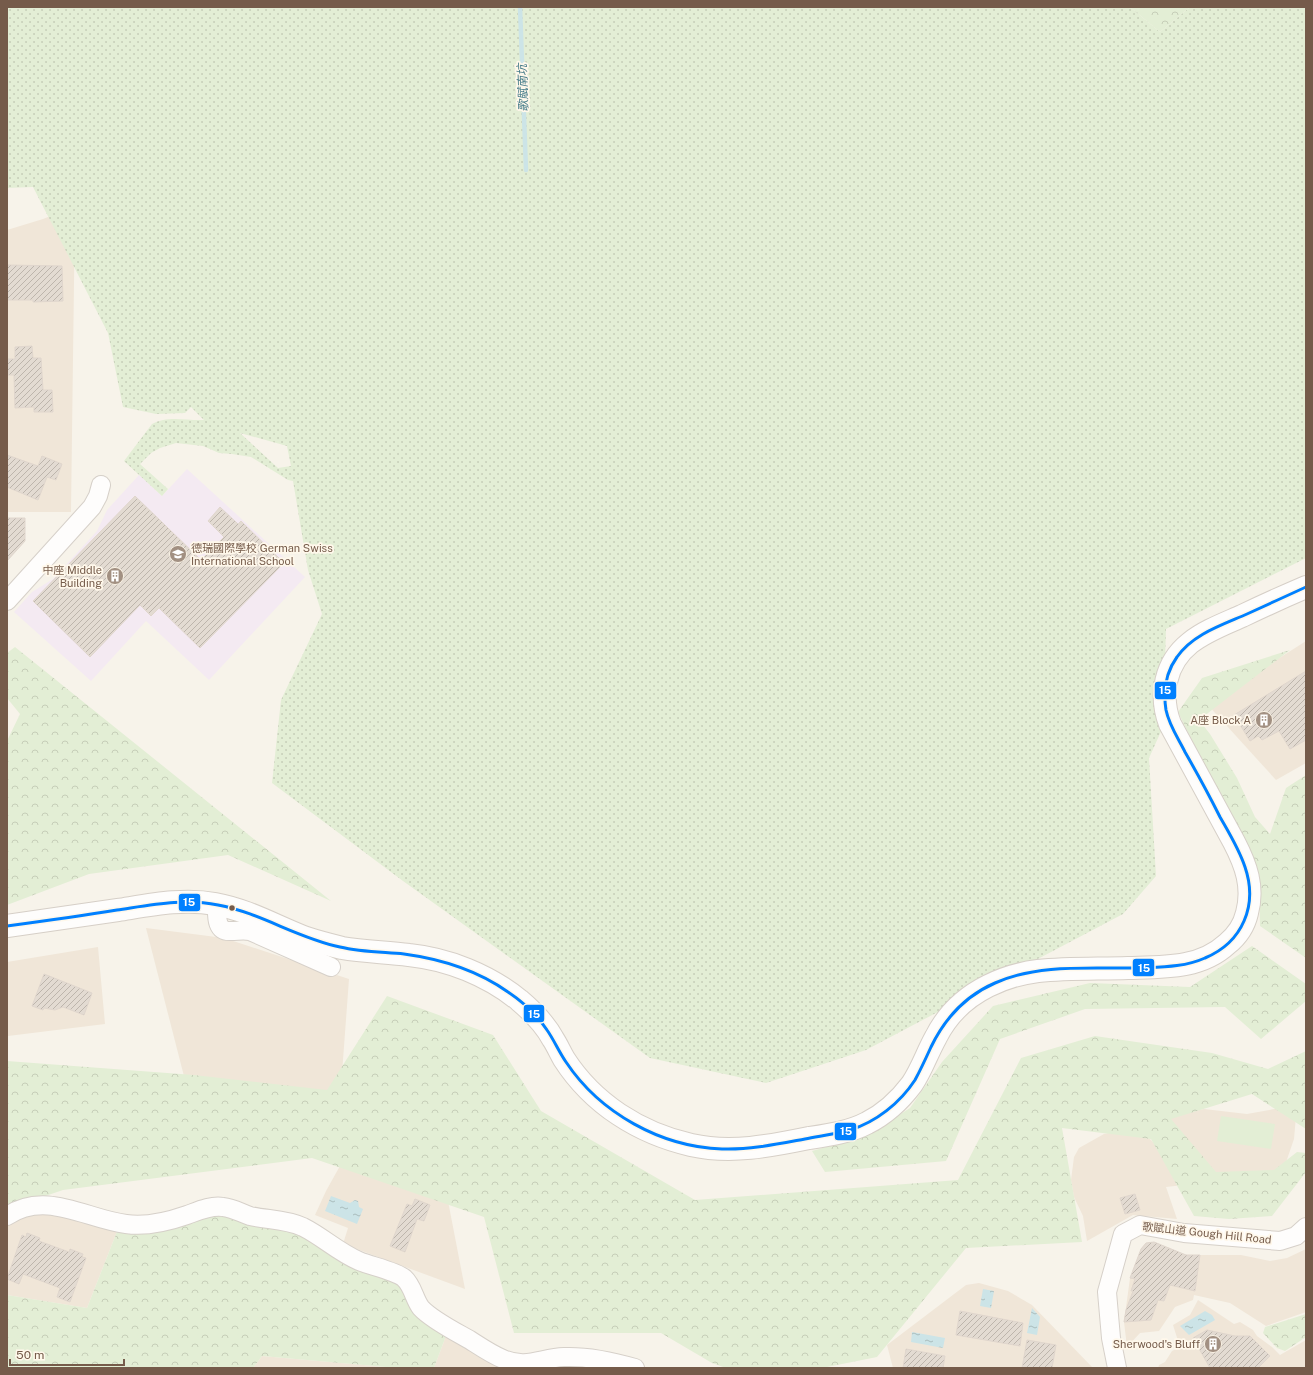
<svg xmlns="http://www.w3.org/2000/svg" width="1313" height="1375" viewBox="0 0 1313 1375" font-family="'Public Sans','Noto Sans TC',sans-serif">
	<defs>
		<pattern id="grass-dots" width="8" height="8" patternUnits="userSpaceOnUse"><rect width="8" height="8" fill="#e3eed5"/><path d="M2 2h.1M6 6h.1" fill="none" stroke="#c6ceb8" stroke-width="1.8" stroke-linecap="round"/></pattern>
		<pattern id="forest-crowns" width="20" height="18" patternUnits="userSpaceOnUse"><rect width="20" height="18" fill="#e3eed5"/><path d="M2 6a3 3 0 1 1 6 0M12 15a3 3 0 1 1 6 0" fill="none" stroke="#c6ceb8"/></pattern>
		<pattern id="water-ripples" width="26" height="14" patternUnits="userSpaceOnUse"><rect width="26" height="14" fill="#cce4e7"/><path d="M2 4q2-2 4 0t4 0M15 11q2-2 4 0t4 0" fill="none" stroke="#aabcbd"/></pattern>
		<pattern id="building-hatch" width="6" height="6" patternUnits="userSpaceOnUse"><rect width="6" height="6" fill="#e3dbd2"/><path d="M-1 1l2-2M0 6l6-6M5 7l2-2" fill="none" stroke="#bdb5ac"/></pattern>
	</defs>
	<rect width="100%" height="100%" fill="#f7f3ea"/>
	<g fill="#f0e6d8">
		<path d="M75,206l-4,306h-64v-282l36,-11z"/>
		<path d="M1306,641v122l-30,17 -69,-76z"/>
		<path d="M146,928l78,10 125,41 -10,135 -153,-30z"/>
		<path d="M98,947l7,77 -97,12 -1,-3v-71z"/>
		<path d="M1297,1105l-3,34 -12,35 -116,13 11,32 -44,-4 -46,26 -4,-25 -9,-19 -3,-17 3,-23 5,-9 25,-14 16,-3 27,5 10,10 7,-29 40,-8 43,5z"/>
		<path d="M355,1139l93,62 17,88 -122,-45 5,-16 -33,-13 11,-24z"/>
		<path d="M40,1211l78,18 -31,79 -80,-13v-72z"/>
		<path d="M1154,1242l32,13h55l29,6 17,-3 19,-9v63l-40,14 -36,-23 -36,-8 -1,5 -18,7 -16,24 -19,2 -13,14 -3,-25 6,-44 11,-29 5,-6z"/>
		<path d="M979,1283l29,8 24,14 61,63h-200l-6,-23 79,-60z"/>
		<path d="M1198,1300l36,24 6,-2 13,8 4,6 15,11 8,8 26,-15v28h-148l1,-3 6,-3 7,-11 8,-4 -7,-22 17,-10z"/>
		<path d="M447,1333l70,35h-83z"/>
		<path d="M262,1356l135,12h-144z"/>
	</g>
	<path fill="#f4eaf2" d="M187,469l118,108 -96,103 -63,-59 -55,60 -77,-69 18,-20 21,-13 44,-48 10,-21 32,-35 23,21z"/>
	<path fill="url(#grass-dots)" fill-rule="evenodd" d="M7,7h1123l30,25 30,-25h116v551l-140,71 -3,98 -14,31 7,118 -33,38 -257,136 -100,33 -116,-25 -247,-177 -131,-98 9,-83 41,-86 -14,-44 -15,-89 -5,-1 -37,-23 -19,-3 -13,-1 -16,-7 -27,-3 -16,5 -9,5 -11,11 28,25 -6,7 -38,-35 28,-37c16,-9 35,-3 52,-4l-13,-13 -6,6 -29,1 -33,-7 -15,-74 -75,-146 -26,1zM240,433l47,13 4,20 -13,2z"/>
	<g fill="url(#forest-crowns)">
		<path d="M1130,7h60l-30,25z"/>
		<path d="M15,647l316,254 -103,-46 -139,19 -82,31v-164l13,-27 -13,-16v-45z"/>
		<path d="M1290,650l-91,70 11,14 27,44 18,39 15,17 16,-46 20,-13v183l-46,-32 -1,-49 -81,-165 24,-34z"/>
		<path d="M1252,946l54,38v17l-45,38 -36,-32 -140,2 -85,30 -54,122 -121,11 -13,-21 56,-16 42,-27 32,-46 51,-56 97,-23 100,4z"/>
		<path d="M387,996l106,39 48,76 154,89 263,-20 63,-122 74,-22 117,17 56,16 38,-18v78l-54,-35 -81,25 45,53 58,-2 23,-18 9,1v19l-34,44 -43,3 -35,-3 -43,-77 -89,-11 20,114 -116,6 -89,109 -55,11h-96l-14,-5 -51,-30h-147l-30,-116 -172,-59 -249,32 -56,19v-148l187,14 133,15z"/>
		<path d="M211,1213l71,13 115,54 50,53 -13,35h-37l-135,-12 -9,12h-246v-73l80,13 31,-79z"/>
		<path d="M1306,1314v23l-21,14 -8,-3 -14,-15 2,-6z"/>
	</g>
	<path fill="#e3eed5" d="M1221,1116l54,8 -4,25 -54,-8z"/>
	<g fill="url(#water-ripples)">
		<path d="M331,1196l19,7 5,-3 3,1 1,6 4,2 -6,15 -32,-13z"/>
		<path d="M983,1289l11,2 -3,17 -11,-2z"/>
		<path d="M1032,1308l8,9 -3,18 -10,-2z"/>
		<path d="M1205,1311l7,4 3,5 -26,15 -9,-9z"/>
		<path d="M912,1332l33,6 -2,10 -32,-6z"/>
	</g>
	<g fill="none" stroke-linecap="round" stroke-linejoin="round">
		<path stroke="#cce4e7" stroke-width="4.5" d="M520,7l6,163"/>
	</g>
	<g fill="url(#building-hatch)" stroke="#e0d6cd">
		<path d="M7,265l55,1 1,35 -30,1v-2h-26z"/>
		<path d="M32,346l1,12h8l2,32h9l1,22h-19v-5l-19,1 -1,-33h-7v-16h8v-12z"/>
		<path d="M7,455l31,11 4,-10 20,8 -6,16 -9,-3 -9,23 -31,-13z"/>
		<path d="M135,496l66,64 23,-23 -16,-16 12,-14 18,17 3,-3 43,42 -84,85 -41,-40 -8,8 -11,-11 -50,52 -57,-56z"/>
		<path d="M7,518h18v23l-18,20z"/>
		<path d="M1306,671v69l-16,9 -11,-18 -17,9 -4,-4 -8,5 -16,-26z"/>
		<path d="M44,974l48,19 -8,22 -21,-8 -8,3 -11,-2 -1,2 -11,-4z"/>
		<path d="M1135,1194l5,16 -15,4 -5,-16z"/>
		<path d="M415,1199l15,6 -6,16 -7,-2 -12,33 -15,-6 17,-42 5,2z"/>
		<path d="M27,1233l13,5 -1,3 30,11 1,-3 13,5 -1,3 4,1 -16,44 -13,-5 3,-9 -24,-9 -13,-5 -4,10 -12,-5 15,-44 4,2z"/>
		<path d="M1154,1242l32,13h14l-5,36 -25,-6 -6,16 -6,-1 -7,20 -27,2 2,-12 7,-19h-2l4,-12 -5,-1 11,-29 5,-6z"/>
		<path d="M960,1311l63,12 -3,23 -64,-11z"/>
		<path d="M1207,1330l28,6h15l20,20 -12,12h-48l-17,-30z"/>
		<path d="M1027,1340l29,5 -4,23h-30z"/>
		<path d="M906,1349l39,7 -2,12h-40z"/>
	</g>
	<g fill="none" stroke-linecap="round" stroke-linejoin="round">
		<g stroke="#d6d0c9" stroke-width="20">
			<g id="minor">
				<path d="M7,601l85,-94 6,-11 3,-11"/>
				<path d="M217,904c0,11 -2,28 14,27 7,0 12,-1 19,0l81,36"/>
				<path d="M7,1216c39,-26 79,3 119,8 21,3 41,-2 61,-9 11,-4 24,-10 36,-8 10,1 18,6 27,9 18,4 36,3 53,11 20,10 35,25 56,34 12,5 36,10 45,17 9,8 10,21 17,30 11,12 35,24 49,32 11,7 21,14 33,19 23,10 38,-1 61,-2 24,-1 47,4 71,11"/>
				<path d="M1117,1368l-6,-30 -4,-46 16,-58 17,-9 44,8 96,8 16,-5 10,-9"/>
			</g>
		</g>
		<g stroke="#d6cfc7" stroke-width="24">
			<path id="secondary" d="M7,926c37,-5 74,-11 111,-16 32,-5 65,-12 97,-6 33,6 60,22 91,34 12,4 24,7 36,10 22,4 45,4 67,7 39,4 79,20 110,45 13,11 26,24 34,39 4,6 7,13 11,20 29,45 75,74 127,86 40,9 79,1 118,-7 20,-3 41,-6 58,-15 18,-9 33,-23 45,-39 10,-15 15,-31 24,-47 11,-22 30,-40 52,-51 16,-8 33,-13 50,-15 30,-3 60,-2 90,-3 35,-1 72,1 99,-24 10,-8 17,-18 20,-31 7,-26 -1,-48 -13,-71l-64,-118c-11,-29 -5,-61 20,-81 15,-12 34,-19 52,-27 21,-10 43,-20 64,-29"/>
		</g>
		<use href="#minor" stroke="#fefdfc" stroke-width="18"/>
		<use href="#secondary" stroke="#fefdfc" stroke-width="22"/>
		<g stroke="#fff8eb" stroke-width="6">
			<path id="bus-1" d="M7,926c37,-5 73,-10 110,-16 34,-5 67,-12 101,-5 43,8 79,33 122,42 21,5 43,5 64,7 37,5 73,16 104,38 15,10 29,23 39,38 7,10 12,22 19,32 34,51 95,85 156,87 28,1 56,-5 83,-10 15,-3 30,-5 45,-9 26,-8 50,-27 65,-50 6,-11 11,-22 16,-33 14,-29 34,-51 64,-64 44,-20 99,-14 146,-15 22,-1 44,-1 64,-10 38,-16 53,-53 40,-91 -6,-18 -16,-34 -25,-50 -11,-22 -23,-44 -35,-65 -7,-14 -16,-27 -19,-42 -3,-19 0,-38 11,-53 16,-23 45,-32 70,-43 20,-9 39,-18 59,-27"/>
		</g>
		<use href="#bus-1" stroke="#0080ff" stroke-width="3"/>
	</g>
	<defs>
		<g id="school-disc" transform="scale(0.9)"><circle r="9.5" fill="#a29082" stroke="#fff8eb"/><path d="M0-5L7-2L0 1L-7-2ZM-4 1L0 2.5L4 1V4Q0 6-4 4Z" fill="#fff"/></g>
		<g id="building-disc" transform="scale(0.9)"><circle r="9.5" fill="#a29082" stroke="#fff8eb"/><path d="M-4-6H4V6H1V3H-1V6H-4ZM-2.5-4.3h1.7v1.8h-1.7ZM.8-4.3h1.7v1.8H.8ZM-2.5-1h1.7V.8h-1.7ZM.8-1h1.7V.8H.8Z" fill="#fff"/></g>
	</defs>
	<g fill-rule="evenodd">
		<use href="#school-disc" x="178" y="554"/>
		<use href="#building-disc" x="115" y="576"/>
		<use href="#building-disc" x="1264" y="720"/>
		<use href="#building-disc" x="1213" y="1344"/>
	</g>
	<circle fill="#755b4a" stroke="#fff8eb" stroke-width="1.5" cx="232" cy="908" r="3.5"/>
	<g text-anchor="middle" stroke-width="3.5" stroke-linejoin="round" paint-order="stroke">
		<g font-size="11" fill="#755b4a" stroke="#fff8eb" text-anchor="end">
			<text x="191" y="552" text-anchor="start">德瑞國際學校 German Swiss<tspan x="191" dy="13">International School</tspan></text>
			<text x="102" y="574">中座 Middle<tspan x="102" dy="13">Building</tspan></text>
			<text x="1251" y="724">A座 Block A</text>
			<text x="1200" y="1348">Sherwood's Bluff</text>
		</g>
		<g font-size="11" fill="#755b4a" stroke="#fff8eb">
			<text transform="translate(1207 1233) rotate(6)" y="4">歌賦山道 Gough Hill Road</text>
		</g>
		<g font-size="12" font-style="italic" fill="#447a88" stroke="#fff8eb">
			<text transform="translate(523 88) rotate(-92)" y="4">歌賦南坑</text>
		</g>
	</g>
	<g stroke="#fff8eb" stroke-width="1.5">
		<rect x="1154" y="681" width="23" height="19" rx="4" fill="#0080ff"/>
		<rect x="178" y="893" width="23" height="19" rx="4" fill="#0080ff"/>
		<rect x="1132" y="958" width="23" height="19" rx="4" fill="#0080ff"/>
		<rect x="523" y="1004" width="22" height="19" rx="4" fill="#0080ff"/>
		<rect x="834" y="1122" width="23" height="19" rx="4" fill="#0080ff"/>
	</g>
	<g font-size="11" text-anchor="middle" font-weight="bold" fill="#fff">
		<text x="1165" y="694">15</text>
		<text x="189" y="906">15</text>
		<text x="1144" y="972">15</text>
		<text x="534" y="1018">15</text>
		<text x="846" y="1135">15</text>
	</g>
	<rect width="1313" height="1375" fill="none" stroke="#755b4a" stroke-width="16"/>
	<path d="M10 1359v6h114v-6" fill="none" stroke="#755b4a" stroke-width="2"/>
	<text x="16" y="1359" font-size="12" fill="#755b4a" stroke="#fff8eb" stroke-width="3" paint-order="stroke">50 m</text>
</svg>
